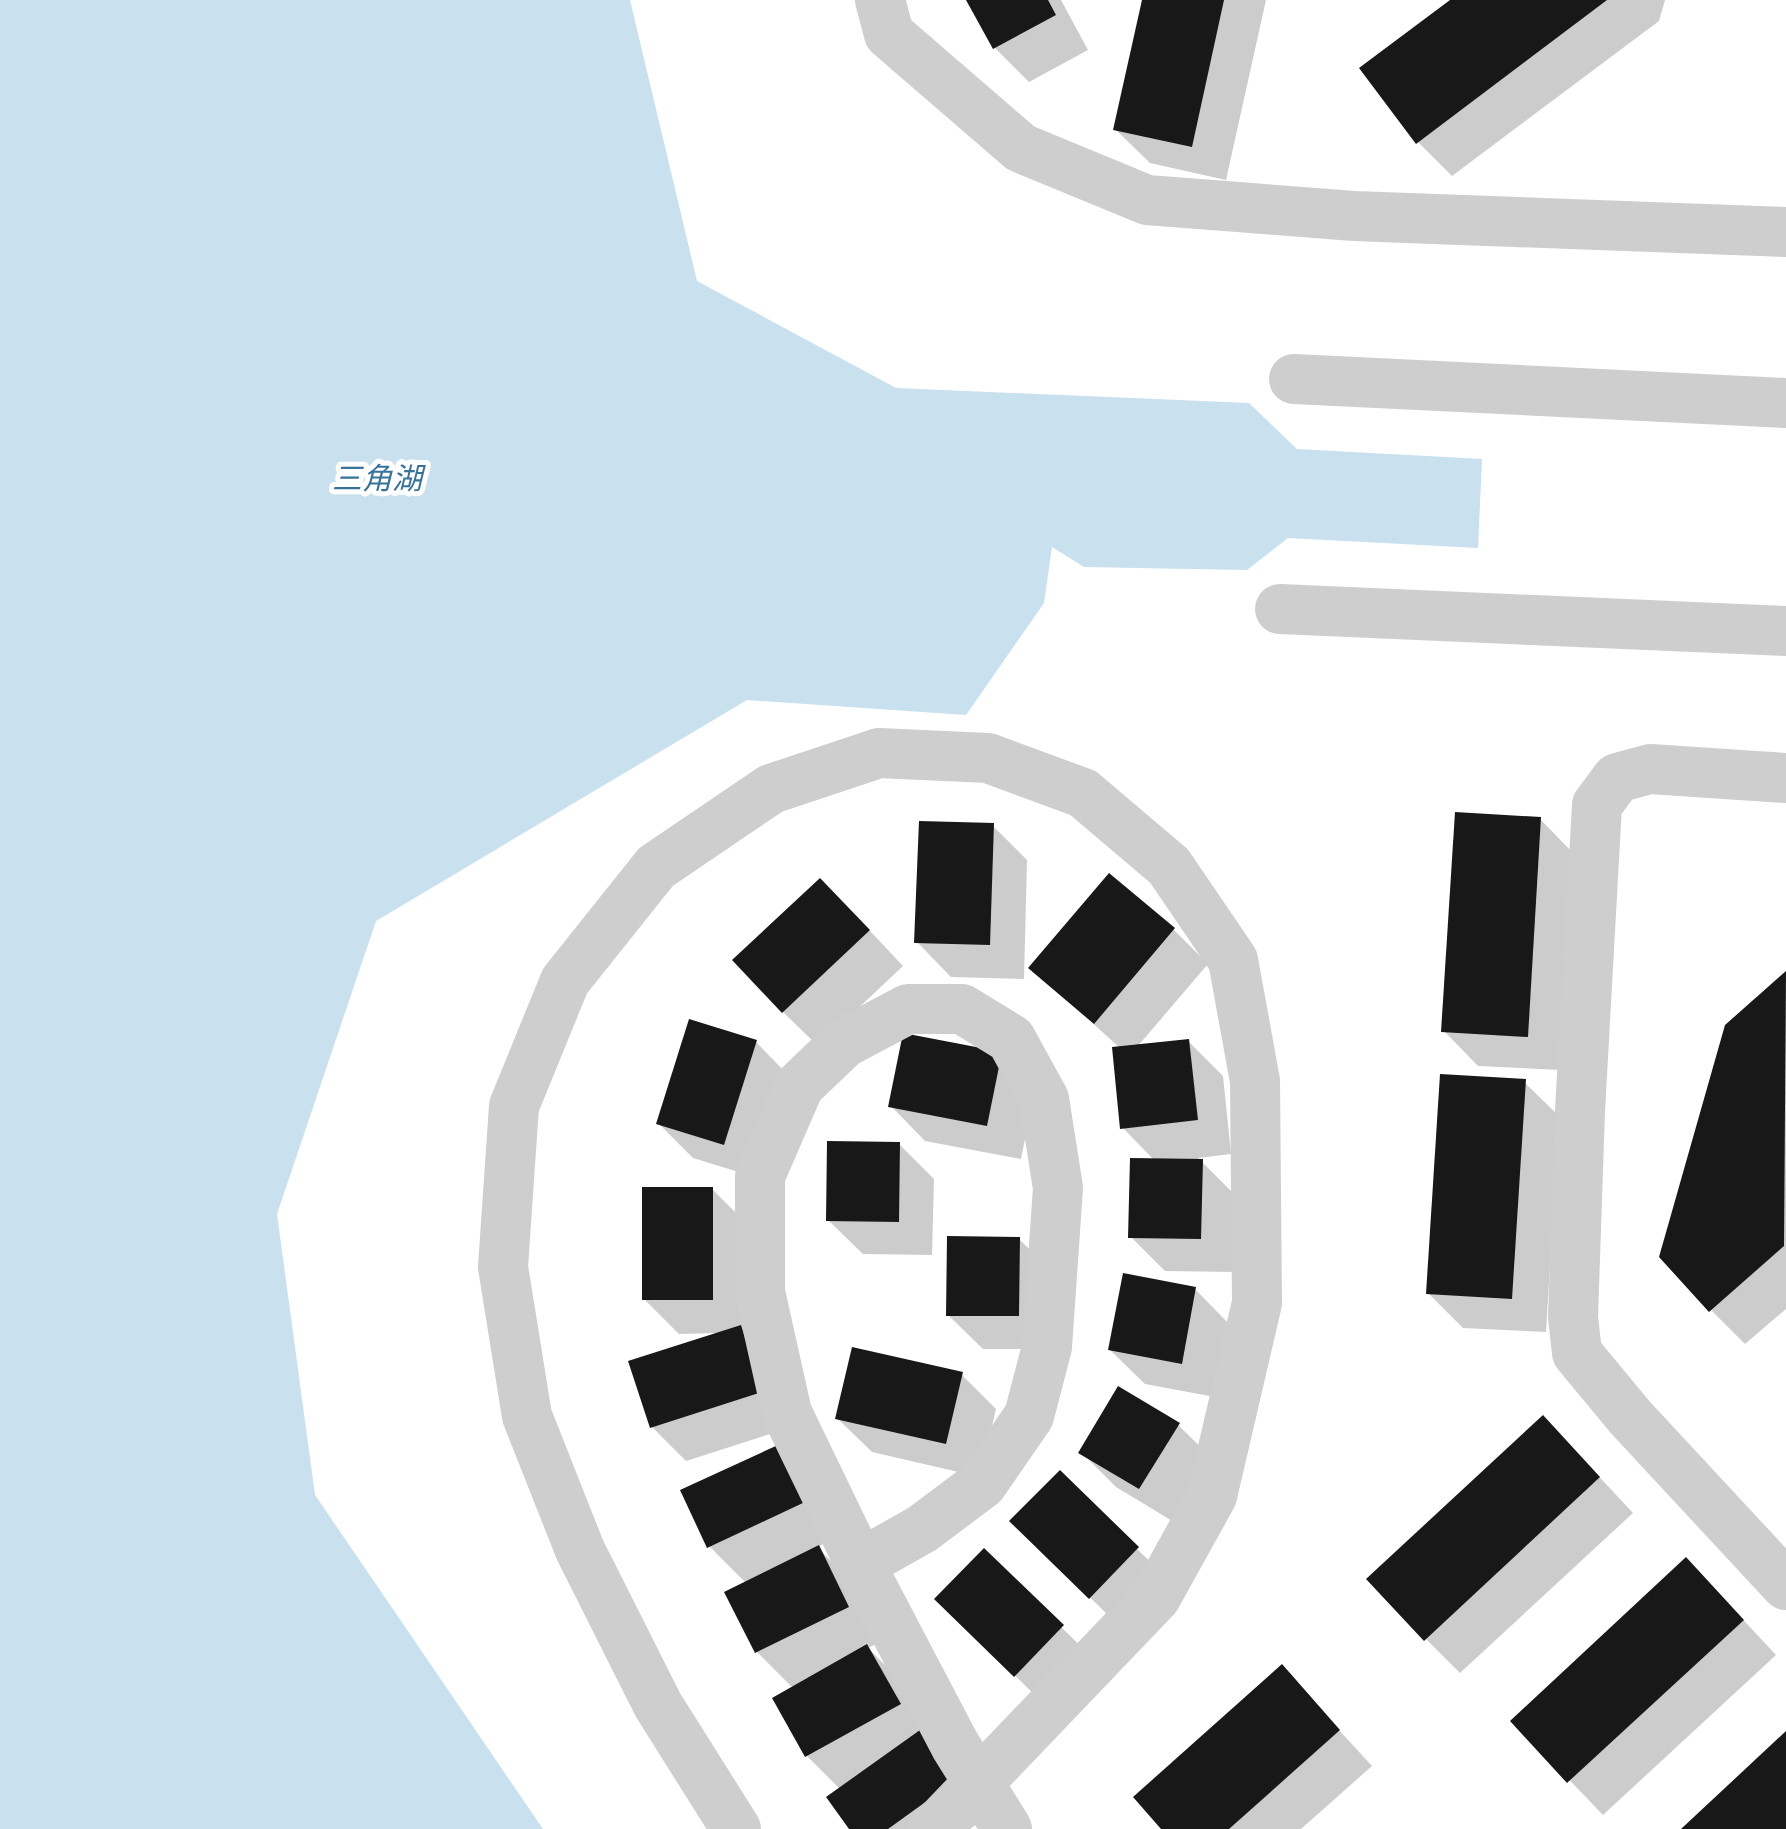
<svg xmlns="http://www.w3.org/2000/svg" width="1786" height="1829" viewBox="0 0 1786 1829" font-family="'Fira Sans Condensed','Noto Sans SC',sans-serif">
	<rect width="100%" height="100%" fill="#fff"/>
	<path fill="#c9e0ef" d="M0,0h630l67,281 199,107 353,15 48,46 185,10 -4,89 -190,-10 -41,32 -163,-3 -32,-20 -8,56 -78,112 -219,-15 -371,221 -99,293 38,281 228,334h-543z"/>
	<g fill="#0003">
		<path d="M969,0h92l27,50 -59,32 -34,-34z"/>
		<path d="M1144,0h122l-40,180 -76,-17 -35,-34z"/>
		<path d="M1454,0h211l-6,21 -207,155 -34,-34z"/>
		<path d="M1540,819l34,35 -13,216 -83,-4 -34,-35z"/>
		<path d="M993,826l34,34 -3,119 -73,-2 -34,-35z"/>
		<path d="M1110,876l64,54 34,34 -71,83 52,-5 34,34 8,78 -33,4 38,38 -1,76 -70,-1 -34,-34 24,-76 -32,-33 -2,-79 -89,-81z"/>
		<path d="M855,915l48,51 -85,80 -35,-34z"/>
		<path d="M1786,975v334l-41,35 -34,-34 16,-284z"/>
		<path d="M756,1042l34,35 -32,101 -65,-20 -34,-34z"/>
		<path d="M1001,1055l34,34 -14,70 -96,-18 -34,-35z"/>
		<path d="M1524,1082l35,34 -13,216 -83,-4 -35,-35z"/>
		<path d="M899,1144l35,35 -2,76 -69,-1 -35,-34z"/>
		<path d="M712,1189l35,35 48,202 -109,35 -34,-34 66,-94 -39,1 -35,-35z"/>
		<path d="M1019,1239l35,34 -2,76h-69l-35,-34z"/>
		<path d="M1195,1289l34,35 -14,73 -70,-13 -35,-34z"/>
		<path d="M962,1375l34,34 -16,68 -108,-25 -35,-34z"/>
		<path d="M1178,1425l35,34 -39,63 -58,-35 -35,-35z"/>
		<path d="M778,1448l60,89 -21,10 36,36 29,58 -14,7 33,33 88,134 -19,14h-118l-11,-39 -34,-34 -32,-57 18,-11 -36,-36 -10,-68 -38,-38z"/>
		<path d="M1577,1453l56,60 -173,160 -34,-34z"/>
		<path d="M1060,1474l112,109 -48,48 -111,-110z"/>
		<path d="M984,1552l112,109 -46,49 -113,-111z"/>
		<path d="M1720,1595l56,60 -173,160 -90,-94z"/>
		<path d="M1282,1668l90,98 -71,63h-136z"/>
	</g>
	<g fill="#181818">
		<path d="M966,0h82l8,15 -63,34z"/>
		<path d="M1142,0h82l-32,147 -79,-17z"/>
		<path d="M1450,0h157l-191,144 -57,-76z"/>
		<path d="M1455,812l86,5 -13,220 -87,-5z"/>
		<path d="M919,821l75,2 -4,122 -76,-2z"/>
		<path d="M1109,873l66,55 -81,96 -66,-56z"/>
		<path d="M820,878l50,52 -88,83 -50,-53z"/>
		<path d="M1786,971l-2,275 -75,66 -50,-55 66,-232z"/>
		<path d="M689,1019l68,21 -33,105 -68,-21z"/>
		<path d="M903,1033l99,19 -15,74 -99,-19z"/>
		<path d="M1189,1039l9,81 -78,9 -8,-82z"/>
		<path d="M1440,1074l86,5 -14,220 -86,-5z"/>
		<path d="M827,1141l73,1 -1,80 -73,-1z"/>
		<path d="M1130,1158l73,1 -2,80 -73,-1z"/>
		<rect x="642" y="1187" width="71" height="113"/>
		<path d="M947,1236l73,1 -1,79h-73z"/>
		<path d="M1123,1273l73,14 -14,77 -74,-14z"/>
		<path d="M741,1325l21,67 -112,36 -22,-67z"/>
		<path d="M852,1347l111,25 -17,72 -111,-25z"/>
		<path d="M1118,1386l62,37 -41,66 -61,-36z"/>
		<path d="M1543,1415l57,62 -176,164 -58,-62z"/>
		<path d="M778,1445l27,57 -98,46 -27,-58z"/>
		<path d="M1060,1470l79,77 -50,52 -80,-78z"/>
		<path d="M819,1545l30,62 -94,46 -31,-61z"/>
		<path d="M984,1548l80,77 -50,52 -80,-78z"/>
		<path d="M1686,1557l58,63 -177,163 -57,-62z"/>
		<path d="M867,1644l34,60 -96,53 -33,-59z"/>
		<path d="M1282,1664l58,66 -111,99h-68l-28,-32z"/>
		<path d="M920,1730l36,50 -68,49h-39l-23,-32z"/>
		<path d="M1786,1731v98h-105z"/>
	</g>
	<g fill="none" stroke-linecap="round" stroke-linejoin="round">
		<g stroke="#cecece" stroke-width="50">
			<path d="M880,0l9,34 132,114 126,52 207,16 432,16"/>
			<path d="M1294,379l492,24"/>
			<path d="M1280,609l506,22"/>
			<path d="M1786,778l-136,-9 -33,9 -20,27 -17,306 -7,206 4,36 53,64 156,168"/>
			<path d="M860,1564l62,-35 60,-45 47,-68 18,-69 11,-159 -14,-89 -33,-60 -49,-30h-54l-64,34 -45,43 -39,90v116l27,121 73,151 95,181 52,84"/>
			<path d="M736,1829l-78,-124 -78,-155 -53,-134 -24,-149 11,-161 51,-125 91,-114 115,-78 108,-36 109,5 95,35 86,73 64,94 22,121 2,222 -45,193 -56,101 -222,232"/>
		</g>
	</g>
	<g text-anchor="middle" stroke-width="10" stroke-linejoin="round" paint-order="stroke">
		<g font-size="30" font-style="italic" fill="#38739a" stroke="#fff">
			<text x="377" y="489">三角湖</text>
		</g>
	</g>
</svg>
